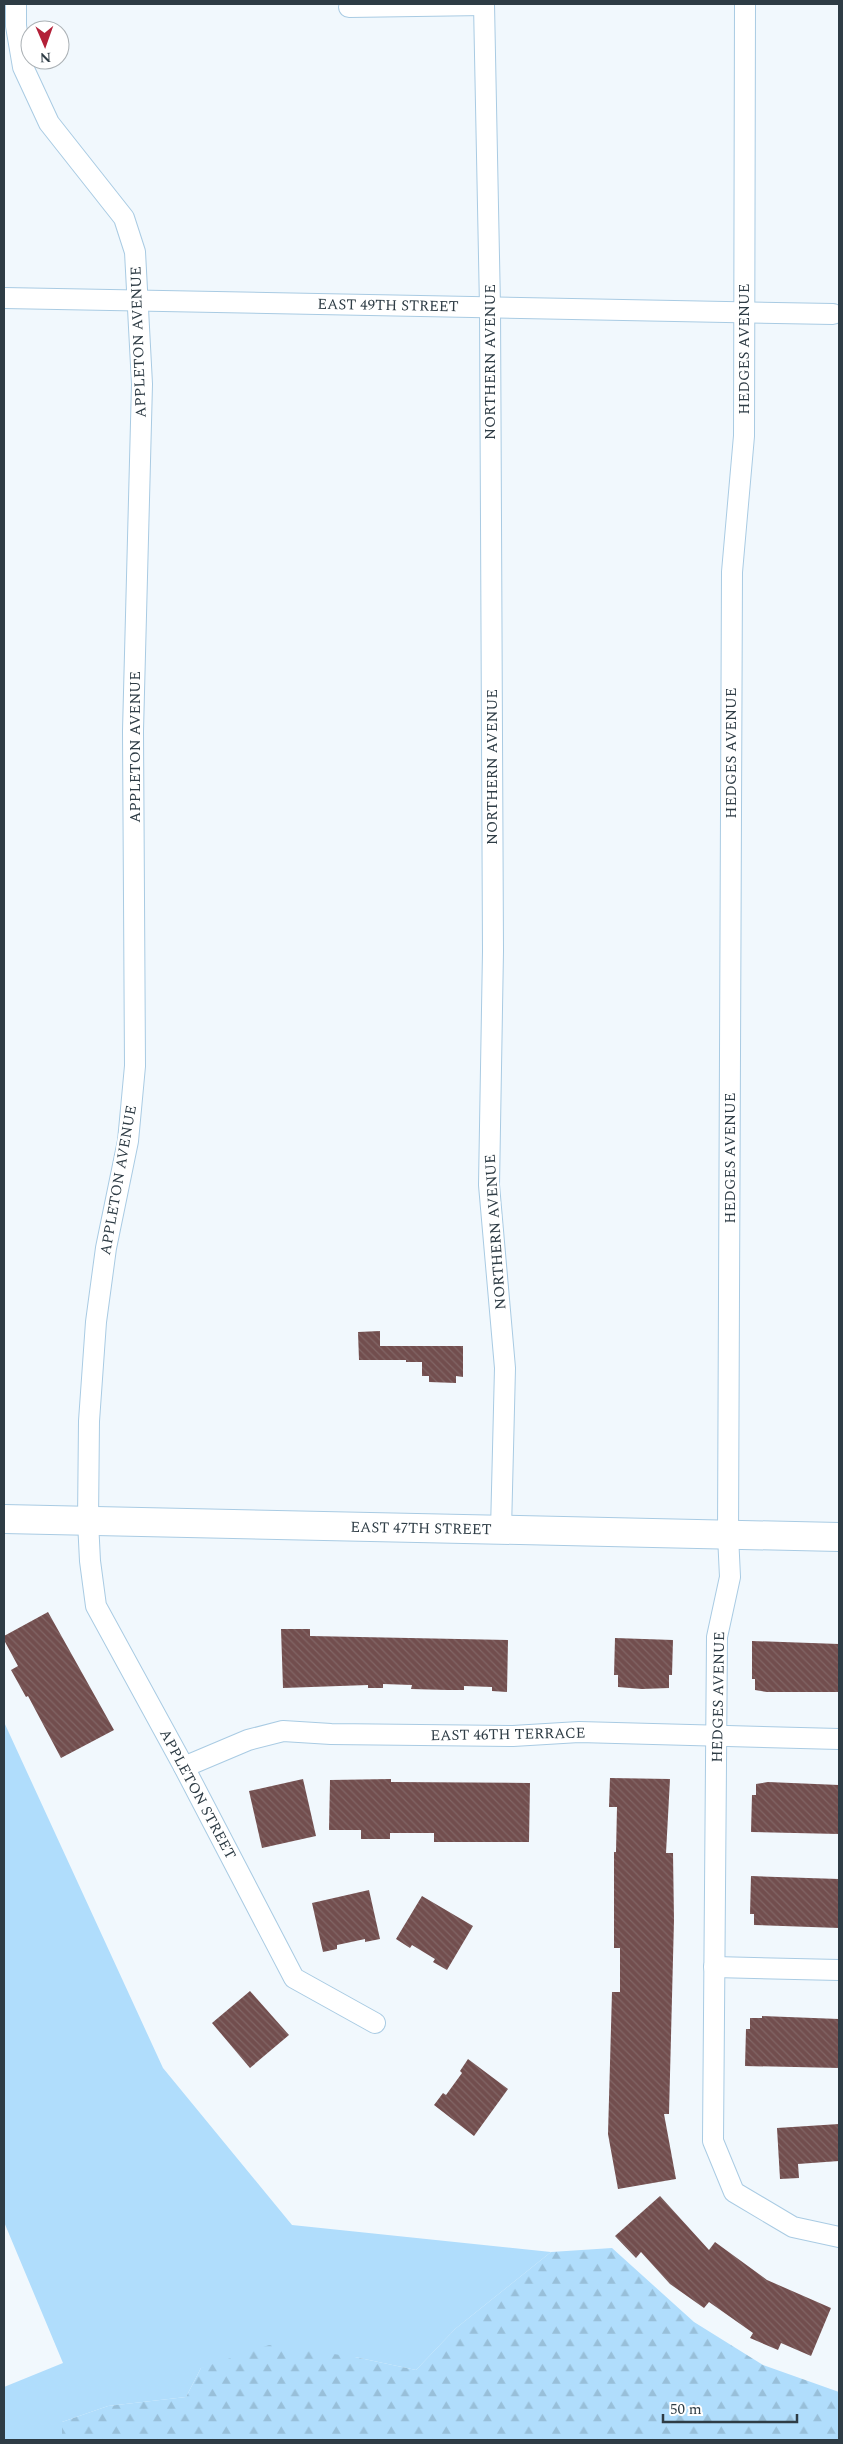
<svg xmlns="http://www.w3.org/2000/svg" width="843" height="2444" viewBox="0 0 843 2444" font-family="Spectral,serif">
	<defs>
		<pattern id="forest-firs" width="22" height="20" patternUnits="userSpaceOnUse" patternTransform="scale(1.25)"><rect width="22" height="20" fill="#b0ddfc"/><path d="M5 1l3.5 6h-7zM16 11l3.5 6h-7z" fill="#98bfd9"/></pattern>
		<pattern id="building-back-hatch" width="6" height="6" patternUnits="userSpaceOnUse" patternTransform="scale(1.25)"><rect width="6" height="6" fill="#724e4e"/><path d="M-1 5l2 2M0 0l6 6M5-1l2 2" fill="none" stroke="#826666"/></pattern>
	</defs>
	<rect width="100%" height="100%" fill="#f1f8fd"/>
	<path fill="#b0ddfc" d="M4,1722l159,346 129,157 259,27 -96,77 -39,41 -61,-13 -154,11 -15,29 -78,9 -46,16v18h-58v-53l59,-24 -59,-141z"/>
	<path fill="url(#forest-firs)" d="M612,2248l82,74 69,43 76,27v48h-777v-18l46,-16 78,-9 15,-29 68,-23 86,12 61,13 39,-41 96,-77z"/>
	<g fill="url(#building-back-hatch)">
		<path d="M380,1331v15h83v31l-7,-1v7l-27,-1v-6h-7v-14h-16v-2h-47l-1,-28z"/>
		<path d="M48,1612l66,118 -53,28 -33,-62 -2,1 -15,-27 7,-4 -14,-26v-4z"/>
		<path d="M281,1629h29v7l198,4 -1,52 -15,-1v-4l-28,-1v4h-16l-37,-1 1,-4 -29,-1v4h-15v-3l-85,3z"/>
		<path d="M615,1638l58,2 -1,35h-3v13l-27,1 -24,-2v-12h-4z"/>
		<path d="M752,1641l87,3v48h-72l-12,-2v-11h-3z"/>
		<path d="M610,1778l60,1 -4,74h7l1,67 -5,194h-5l12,65 -58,10 -10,-55 4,-142h8v-44h-6v-96h2l1,-45h-8z"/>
		<path d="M303,1779l13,57 -54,12 -13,-57z"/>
		<path d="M391,1779v3l139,1 -1,59h-95v-9h-44v6h-29v-9h-32l1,-50z"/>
		<path d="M768,1782l71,3v49l-88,-2 1,-37h4v-11z"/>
		<path d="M751,1876l88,3v49l-85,-3v-11h-4z"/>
		<path d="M369,1890l11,49 -15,3v-3l-28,6v4l-14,3 -11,-49z"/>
		<path d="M422,1896l51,30 -26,44 -14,-8 2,-3 -23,-14 -2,3 -14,-9z"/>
		<path d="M250,1991l39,44 -39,33 -38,-45z"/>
		<path d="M762,2016l77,3v49l-94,-2 1,-37h4v-11h12z"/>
		<path d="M468,2059l40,30 -34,47 -40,-31 9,-12 3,2 16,-22 -2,-2z"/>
		<path d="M839,2124v37l-41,3 1,14 -19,1 -3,-51z"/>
		<path d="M660,2196l49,54 6,-8 52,38 64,28 -20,48 -30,-13 -3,7 -28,-12 3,-5 -44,-31 -5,6 -34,-24 -29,-32 -5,6 -21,-22z"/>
	</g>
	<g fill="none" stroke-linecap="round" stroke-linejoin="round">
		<g stroke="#a9cbe3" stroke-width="22">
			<g id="minor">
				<path d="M16,4v22l7,41 26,56 75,95 11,34 7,132 -9,347 2,335 -7,75 -22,107 -10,74 -7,99 -1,100 2,40 6,45 88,161 110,211 81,45"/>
				<path d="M484,4l6,303 3,644 -4,234 16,183 -4,162"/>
				<path d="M745,4l-1,432 -12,136 -4,963 2,42 -13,60 -4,504 21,51 59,35 46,10"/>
				<path d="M349,7l135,-2"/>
				<path d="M4,298l829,16"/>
				<path d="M184,1767l64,-27 35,-9 48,3 182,2 66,-4 260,7"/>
				<path d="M714,1967l125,3"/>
			</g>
		</g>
		<g stroke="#a9cbe3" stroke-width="30">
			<path id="secondary" d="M4,1519l835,18"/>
		</g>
		<use href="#minor" stroke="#fff" stroke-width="20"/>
		<use href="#secondary" stroke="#fff" stroke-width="28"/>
	</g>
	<g text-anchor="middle" stroke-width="5" stroke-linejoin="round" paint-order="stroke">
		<g font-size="15" fill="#2e3c45" stroke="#fff">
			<text transform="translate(388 305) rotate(1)" y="5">EAST 49TH STREET</text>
			<text transform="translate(138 342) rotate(-92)" y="5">APPLETON AVENUE</text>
			<text transform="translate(744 349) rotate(-90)" y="5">HEDGES AVENUE</text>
			<text transform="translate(490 362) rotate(-90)" y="5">NORTHERN AVENUE</text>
			<text transform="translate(135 747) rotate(-90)" y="5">APPLETON AVENUE</text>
			<text transform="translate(731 753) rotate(-90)" y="5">HEDGES AVENUE</text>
			<text transform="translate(492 767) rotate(-90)" y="5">NORTHERN AVENUE</text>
			<text transform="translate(730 1158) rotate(-90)" y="5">HEDGES AVENUE</text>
			<text transform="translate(118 1180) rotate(-80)" y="5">APPLETON AVENUE</text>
			<text transform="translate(495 1232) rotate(-94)" y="5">NORTHERN AVENUE</text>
			<text transform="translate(421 1528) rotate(1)" y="5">EAST 47TH STREET</text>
			<text transform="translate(718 1697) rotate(-89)" y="5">HEDGES AVENUE</text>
			<text transform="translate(508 1734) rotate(-1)" y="5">EAST 46TH TERRACE</text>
			<text transform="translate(198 1794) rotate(62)" y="5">APPLETON STREET</text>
		</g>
	</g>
	<rect width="843" height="2444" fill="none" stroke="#2e3c45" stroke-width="10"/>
	<g transform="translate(45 45) rotate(178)"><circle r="24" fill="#ffffff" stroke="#abb1b5"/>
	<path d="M0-4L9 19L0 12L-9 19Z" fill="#b32038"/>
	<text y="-8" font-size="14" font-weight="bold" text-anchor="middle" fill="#2e3c45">N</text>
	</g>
	<path d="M663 2414v8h134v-8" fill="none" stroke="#2e3c45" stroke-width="2.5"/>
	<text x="670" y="2414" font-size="15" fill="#2e3c45" stroke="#ffffff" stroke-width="4" paint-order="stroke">50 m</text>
</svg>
